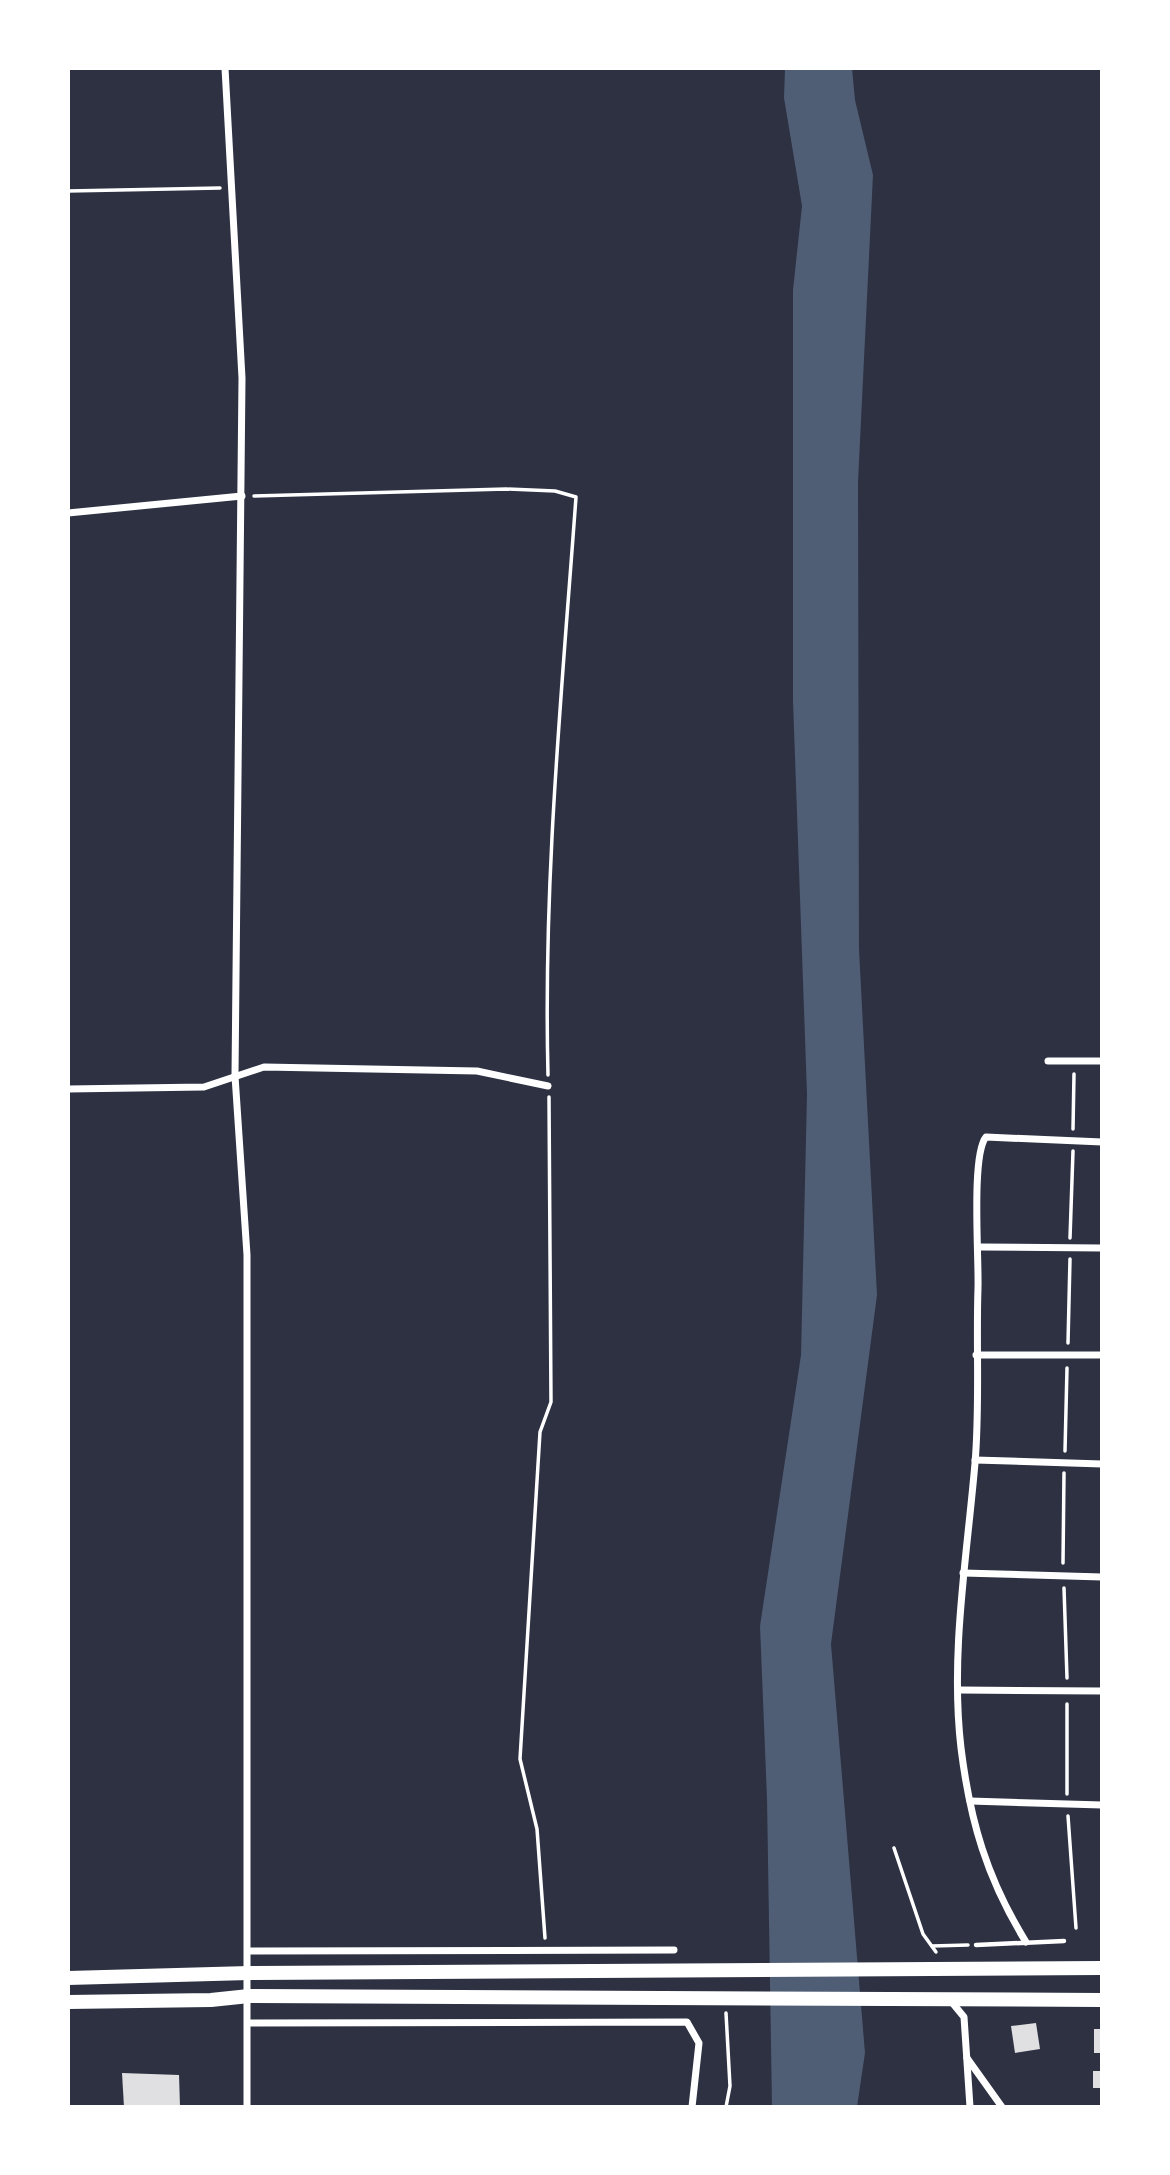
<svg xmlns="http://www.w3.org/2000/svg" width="1170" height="2175" viewBox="0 0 1170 2175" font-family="'IBM Plex Sans',sans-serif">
	<rect width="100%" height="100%" fill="#2d3142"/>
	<path fill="#4f5d75" d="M785,68h67l3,32 18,75 -15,307 1,467 18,346 -46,349 34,409 -8,54h-85l-5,-308 -7,-173 41,-271 6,-261 -14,-393v-411l9,-84 -18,-108z"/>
	<g fill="#e0e0e3">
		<path d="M1036,2023l4,26 -25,4 -4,-27z"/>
		<rect x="1094" y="2029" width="8" height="24"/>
		<rect x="1093" y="2071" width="9" height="17"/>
		<path d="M122,2073l57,2 1,32h-56z"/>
	</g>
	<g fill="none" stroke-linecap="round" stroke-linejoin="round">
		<g stroke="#fff" stroke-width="3.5">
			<path d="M68,191l152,-3"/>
			<path d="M254,496l252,-7 49,2 21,6c-14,193 -33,385 -28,578"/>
			<path d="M1073,1129l1,-55"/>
			<path d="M1070,1238l3,-87"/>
			<path d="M1068,1343l2,-84"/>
			<path d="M1065,1451l2,-83"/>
			<path d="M1063,1563l1,-90"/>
			<path d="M1064,1588l3,90"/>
			<path d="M1067,1704v90"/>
			<path d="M1068,1816l8,112"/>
			<path d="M894,1848l29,86 13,18"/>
			<path d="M545,1938l-8,-109 -17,-70 20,-327 11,-30 -2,-305"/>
			<path d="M932,1946l36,-1"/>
			<path d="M726,2107l4,-21 -4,-73"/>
		</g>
		<path stroke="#fff" stroke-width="4.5" d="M976,1945l88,-4"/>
		<g stroke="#fff" stroke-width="7">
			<path d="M225,68l17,310 -7,698 12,179v852"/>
			<path d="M68,513l174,-17"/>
			<path d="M1048,1061h54"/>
			<path d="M68,1089l136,-2 60,-20 213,4 71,15"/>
			<path d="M980,1247l122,1"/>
			<path d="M976,1355h126"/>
			<path d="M975,1460l127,4"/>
			<path d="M963,1573l139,4"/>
			<path d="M959,1690l143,1"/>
			<path d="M970,1801l132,4"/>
			<path d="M1026,1942c-39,-63 -56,-121 -65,-194 -11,-94 6,-191 14,-285 5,-58 1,-117 3,-175 1,-30 -7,-133 8,-151l116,5"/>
			<path d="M249,1951l425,-1"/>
			<path d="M950,2000l14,17 6,90"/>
			<path d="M248,2023l439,-1 12,21 -7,64"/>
			<path d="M967,2058l35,49"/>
		</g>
		<g stroke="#fff" stroke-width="14">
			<path d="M68,1978l181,-5 853,-5"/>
			<path d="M68,2002l143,-2 38,-4 853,4"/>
		</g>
	</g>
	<rect width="1170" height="2175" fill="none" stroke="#ffffff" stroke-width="140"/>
</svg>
